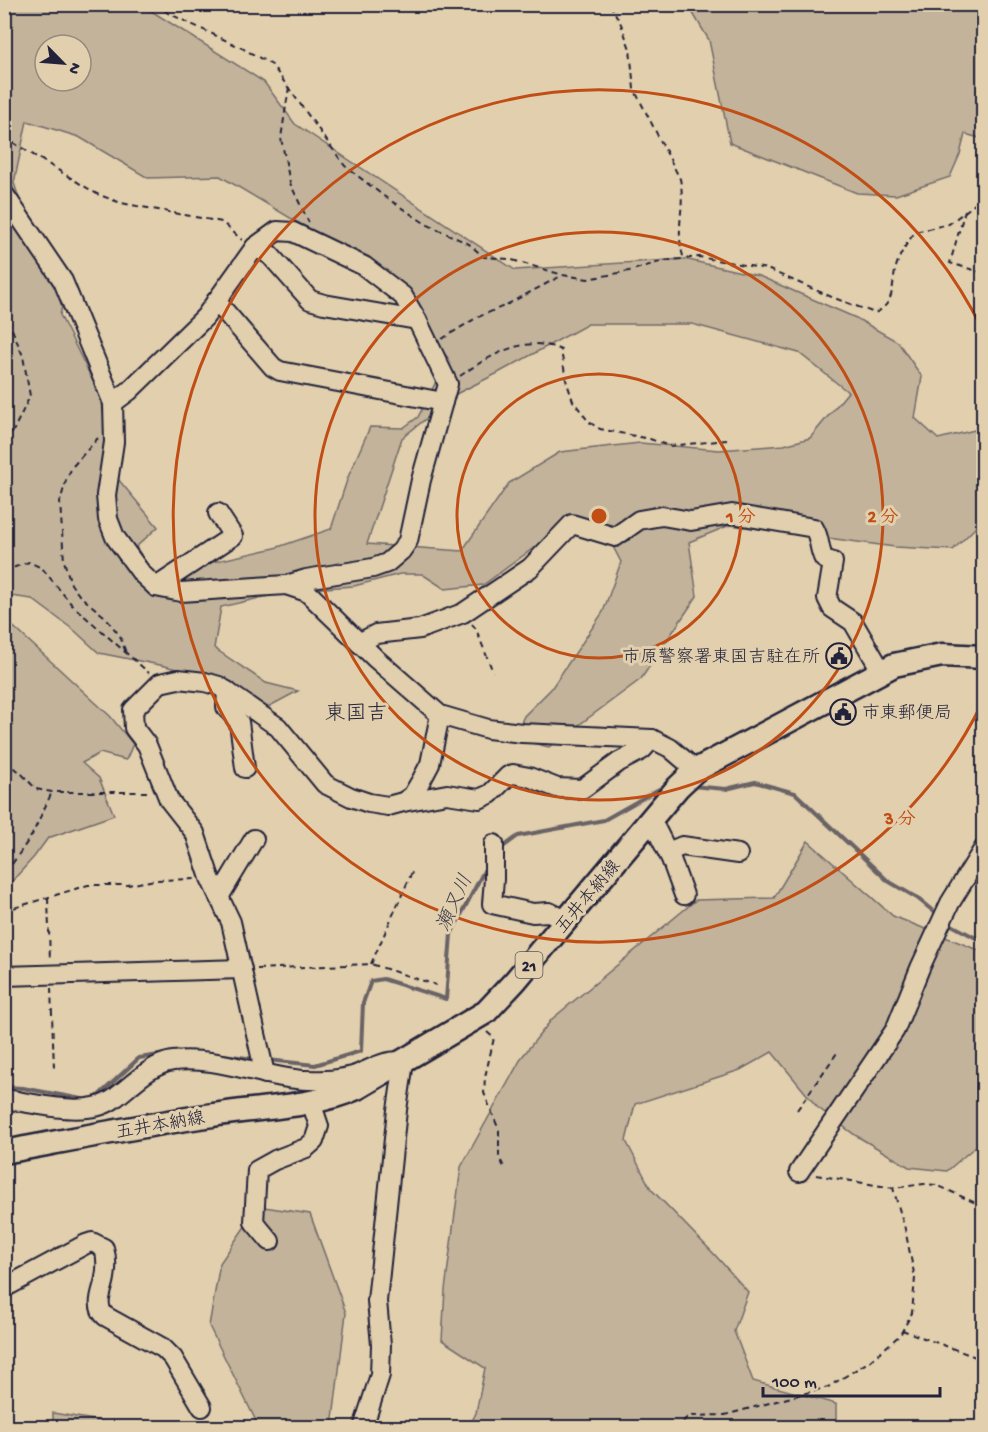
<svg xmlns="http://www.w3.org/2000/svg" width="988" height="1432" viewBox="0 0 988 1432" font-family="'Gochi Hand','Klee One',sans-serif">
	<rect width="100%" height="100%" fill="#e1cfad"/>
	<filter id="ink" filterUnits="userSpaceOnUse"><feTurbulence type="fractalNoise" baseFrequency=".0167" numOctaves="2"/><feDisplacementMap in="SourceGraphic" scale="12" xChannelSelector="R" yChannelSelector="G"/><feConvolveMatrix kernelMatrix="1 2 1 2 8 2 1 2 1" color-interpolation-filters="sRGB"/></filter>
	<g filter="url(#ink)">
		<g fill="#c2b39a" stroke="#726a6a" stroke-width="1.5" fill-rule="evenodd">
			<path d="M5,5h137l122,77 31,42 220,146 169,-11 75,17 97,42 42,24 24,35 -7,41 23,21 45,-11v92l-30,30 -58,-3 -165,-22 -41,17 8,54 -56,83 -92,68 -35,-8 10,-23 27,-27 52,-77 18,-50 -12,-23 -31,-5 -43,13 -52,38 -38,4 -23,-15h-22l-46,12 -59,4 -74,17 -7,41 52,35 32,8 -49,26 -27,-36 -57,-15 -66,-13 -24,-22 -43,-32 -21,-3 -6,10zM45,45h36v36h-36zM27,121l52,16 69,41 72,-2 159,95 69,87 -30,59 -15,11 -33,-1 -22,50 -17,52 -56,19 -121,27 -18,-28 22,-20 -45,-54 -13,-78 -40,-80 4,-17 -28,-48 -22,-67zM588,324h104l107,29 49,39 -38,46 -26,7 -65,5 -79,-7 -80,9 -51,31 -47,68 -95,-7 35,-106 56,-45 38,-19z"/>
			<path d="M688,5h295v134l-18,-5 -5,20 -10,23 -54,18 -39,-2 -127,-50 -21,-103z"/>
			<path d="M5,619l105,97 23,28 -7,16 -26,-7 -18,10 17,15 15,37 -66,23 -14,19 -29,32z"/>
			<path d="M808,841l85,75 90,36v188l-36,31 -38,-4 -54,-32 -38,-28 -45,-55 -32,18 -105,34 -9,37 25,48 64,66 33,37 -14,39 19,50 83,23v23h-367l7,-14 9,-45 -43,-28 3,-50 16,-123 61,-110 30,-38 144,-119 78,-2z"/>
			<path d="M264,1207l46,7 36,99 -14,114h-73l-50,-101 11,-63 28,-41z"/>
			<path d="M53,1413l82,14h-82z"/>
		</g>
		<g fill="none" stroke-linecap="round" stroke-linejoin="round">
			<g stroke="#6b6366" stroke-width="4">
				<path d="M691,786l35,3 29,-7 40,11 93,88 29,17 21,17"/>
				<path d="M499,850l19,-14 86,-16 64,-36"/>
				<path d="M946,922l30,16 8,1"/>
				<path d="M223,1055l32,4"/>
				<path d="M268,1060l47,5 46,-14 2,-48 8,-22 12,-2 63,20 5,-65 35,-67"/>
				<path d="M4,1087l19,1 64,12"/>
				<path d="M96,1098l43,-40 26,-4"/>
			</g>
			<g stroke="#22223b" stroke-width="22">
				<g id="minor">
					<path d="M4,194l59,87 50,122 1,39 -8,53 2,24 7,18 27,37 14,13 25,5 105,-7 20,-6 67,-11 14,-5 14,-12 7,-10 13,-61 27,-96 -31,-64 -14,-24 -39,-30 -71,-34 -16,-1 -22,16 -50,70 -76,74 -16,12"/>
					<path d="M255,247l15,8 40,45 14,4 93,16"/>
					<path d="M216,301l57,66 7,4 163,31"/>
					<path d="M286,585l21,7 69,67 64,56 48,14 34,4 130,6 18,9 26,22"/>
					<path d="M156,587l77,-51 -15,-23"/>
					<path d="M359,643l17,-9 44,-5 43,-16 67,-45 42,-44 43,13 24,-17 23,-4 29,5 41,-7 82,14c7,12 4,20 10,31l9,3 -6,36 5,10 21,14 29,50"/>
					<path d="M227,691l-1,16 13,15 6,46"/>
					<path d="M403,802l44,-8 32,5 11,-5 18,-18 5,-2 16,3 28,11 25,1 37,-27 23,-12 10,-11"/>
					<path d="M651,819l20,40 13,36"/>
					<path d="M494,844v35l-2,25 41,9 16,-1 17,8"/>
					<path d="M668,852l14,-6 56,8"/>
					<path d="M219,897l35,-58"/>
					<path d="M4,976l238,-7"/>
					<path d="M265,1074l-34,-152 -21,-44 -15,-45 -26,-33 -22,-55 -13,-17 -1,-18 27,-27 18,-4 27,3 14,4 59,41 47,57 26,13 18,6 19,3 15,-4 9,-6 10,-17 8,-15 10,-49"/>
					<path d="M4,1099c30,4 81,19 108,1 17,-12 38,-36 61,-39 51,-6 101,23 153,19 8,0 19,-2 27,-4 17,-6 33,-18 51,-14l-7,48 -20,191 4,44 -1,30 -17,53"/>
					<path d="M799,1172l96,-142 25,-62 30,-65 34,-55"/>
					<path d="M270,1241l-16,-19 3,-52 18,-10 31,-12 8,-7 5,-15 -8,-24"/>
					<path d="M4,1288l82,-44 6,-2 12,6c3,10 3,19 1,30 -2,13 -11,27 0,38l58,32 10,10 29,49"/>
				</g>
			</g>
			<g stroke="#22223b" stroke-width="27">
				<path id="major" d="M4,1152c70,-13 139,-27 209,-37 48,-8 99,-7 144,-27l129,-76 29,-31 163,-194 18,-17 198,-105 48,-10 42,2"/>
			</g>
			<g stroke="#22223b" stroke-width="2" stroke-dasharray="6 4.5" stroke-linecap="butt">
				<path d="M156,4l12,9 74,35 30,17 73,101 40,31 41,27 43,20 15,13 25,2 54,16 25,4 41,-8 34,-10 36,-4 68,12 67,29 41,15c21,-10 16,-27 21,-46 4,-14 11,-24 19,-35l34,-8 35,-27"/>
				<path d="M610,4l11,20 9,25 4,40 46,90c6,27 -6,52 4,80"/>
				<path d="M289,87l-8,51 9,45 19,40"/>
				<path d="M4,137l93,57 24,9 101,19 20,18"/>
				<path d="M965,210l-15,53 34,10"/>
				<path d="M4,310l19,46 7,40 -26,54"/>
				<path d="M442,339l34,-21 28,-12 57,-30"/>
				<path d="M460,376c29,-20 66,-43 101,-26l5,30 7,21 16,21 11,7 50,10 19,7 58,-6"/>
				<path d="M98,438l-25,28 -6,11 -7,25 4,59 7,23 8,11 25,21 16,20 6,17"/>
				<path d="M4,571l25,-9 13,6 30,37 77,68"/>
				<path d="M472,624l4,5 17,43"/>
				<path d="M4,763l15,8 17,18 16,3h99"/>
				<path d="M4,870l6,-3 22,-32 20,-43"/>
				<path d="M48,898l2,63"/>
				<path d="M4,911l84,-26h40l27,-5 40,-1"/>
				<path d="M371,964l42,-94"/>
				<path d="M257,969l114,-5 65,21"/>
				<path d="M51,988l3,80"/>
				<path d="M487,1032l7,6 -9,39 -1,16 15,37v27l5,10"/>
				<path d="M797,1110l42,-60"/>
				<path d="M816,1175l77,13 31,-4 13,1 47,22"/>
				<path d="M902,1330l82,30"/>
				<path d="M675,1428l14,-12 36,-1 103,-28 42,-26 30,-26 12,-22 3,-35 -10,-49 -12,-41"/>
			</g>
			<use href="#minor" stroke="#e1cfad" stroke-width="18"/>
			<use href="#major" stroke="#e1cfad" stroke-width="22"/>
		</g>
	</g>
	<g fill="none" stroke="#c04e15" stroke-width="3">
		<circle cx="599" cy="516" r="142"/>
		<circle cx="599" cy="516" r="284"/>
		<path d="M982 703A426 426 0 1 1 982 329"/>
	</g>
	<defs>
		<g id="civic-ring" transform="scale(1.35)"><circle r="9.5" fill="#e1cfad" stroke="#22223b" stroke-width="1.5"/><path d="M-.6-6.5H3V-4.5H.6V-3L4-1V1h2V6H-6V1h2V-1L-.6-3ZM-1.2 2.5V6h2.4V2.5Z" fill="#22223b"/></g>
	</defs>
	<g fill-rule="evenodd">
		<use href="#civic-ring" x="839" y="656"/>
		<use href="#civic-ring" x="843" y="712"/>
	</g>
	<g text-anchor="middle" stroke-width="6" stroke-linejoin="round" paint-order="stroke">
		<rect fill="#e1cfad" stroke="#5b565d" stroke-width="1.5" x="515.5" y="952" width="27" height="26" rx="4.5"/>
		<g font-size="16" font-weight="bold" fill="#22223b">
			<text x="529" y="971">21</text>
		</g>
		<g font-size="18" fill="#22223b" stroke="#e1cfad" text-anchor="end">
			<text x="820" y="662">市原警察署東国吉駐在所</text>
			<text x="862" y="718" text-anchor="start">市東郵便局</text>
		</g>
		<g font-size="18" fill="#22223b" stroke="#e1cfad">
			<text transform="translate(587 896) rotate(-50)" y="6">五井本納線</text>
			<text transform="translate(160 1124) rotate(-10)" y="6">五井本納線</text>
		</g>
		<g font-size="20" font-style="italic" fill="#403d4d" stroke="#e1cfad">
			<text transform="translate(453 902) rotate(-65)" y="7">瀬又川</text>
		</g>
		<g font-size="21" fill="#22223b" stroke="#e1cfad">
			<text x="356" y="719">東国吉</text>
		</g>
	</g>
	<circle cx="599" cy="516" r="9" fill="#c04e15" stroke="#e1cfad" stroke-width="3"/>
	<g font-size="18" text-anchor="middle" font-weight="bold" fill="#c04e15" stroke="#e1cfad" stroke-width="6" stroke-linejoin="round" paint-order="stroke">
		<text x="741" y="522">1 分</text>
		<text x="883" y="522">2 分</text>
		<text x="900" y="824">3 分</text>
	</g>
	<rect width="988" height="1432" fill="none" stroke="#e1cfad" stroke-width="24"/>
	<rect x="12" y="12" width="964" height="1408" fill="none" stroke="#22223b" stroke-width="2" filter="url(#ink)"/>
	<g transform="translate(63 63) rotate(115)"><circle r="28" fill="#e1cfad" stroke="#958a7f" stroke-width="1.5"/>
	<path d="M0-4.5L10 22L0 15L-10 22Z" fill="#22223b"/>
	<text y="-9" font-size="16" font-weight="bold" text-anchor="middle" fill="#22223b">N</text>
	</g>
	<path d="M763 1387v9h177v-9" fill="none" stroke="#22223b" stroke-width="3"/>
	<text x="772" y="1387" font-size="18" fill="#22223b" stroke="#e1cfad" stroke-width="4.5" paint-order="stroke">100 m</text>
</svg>
